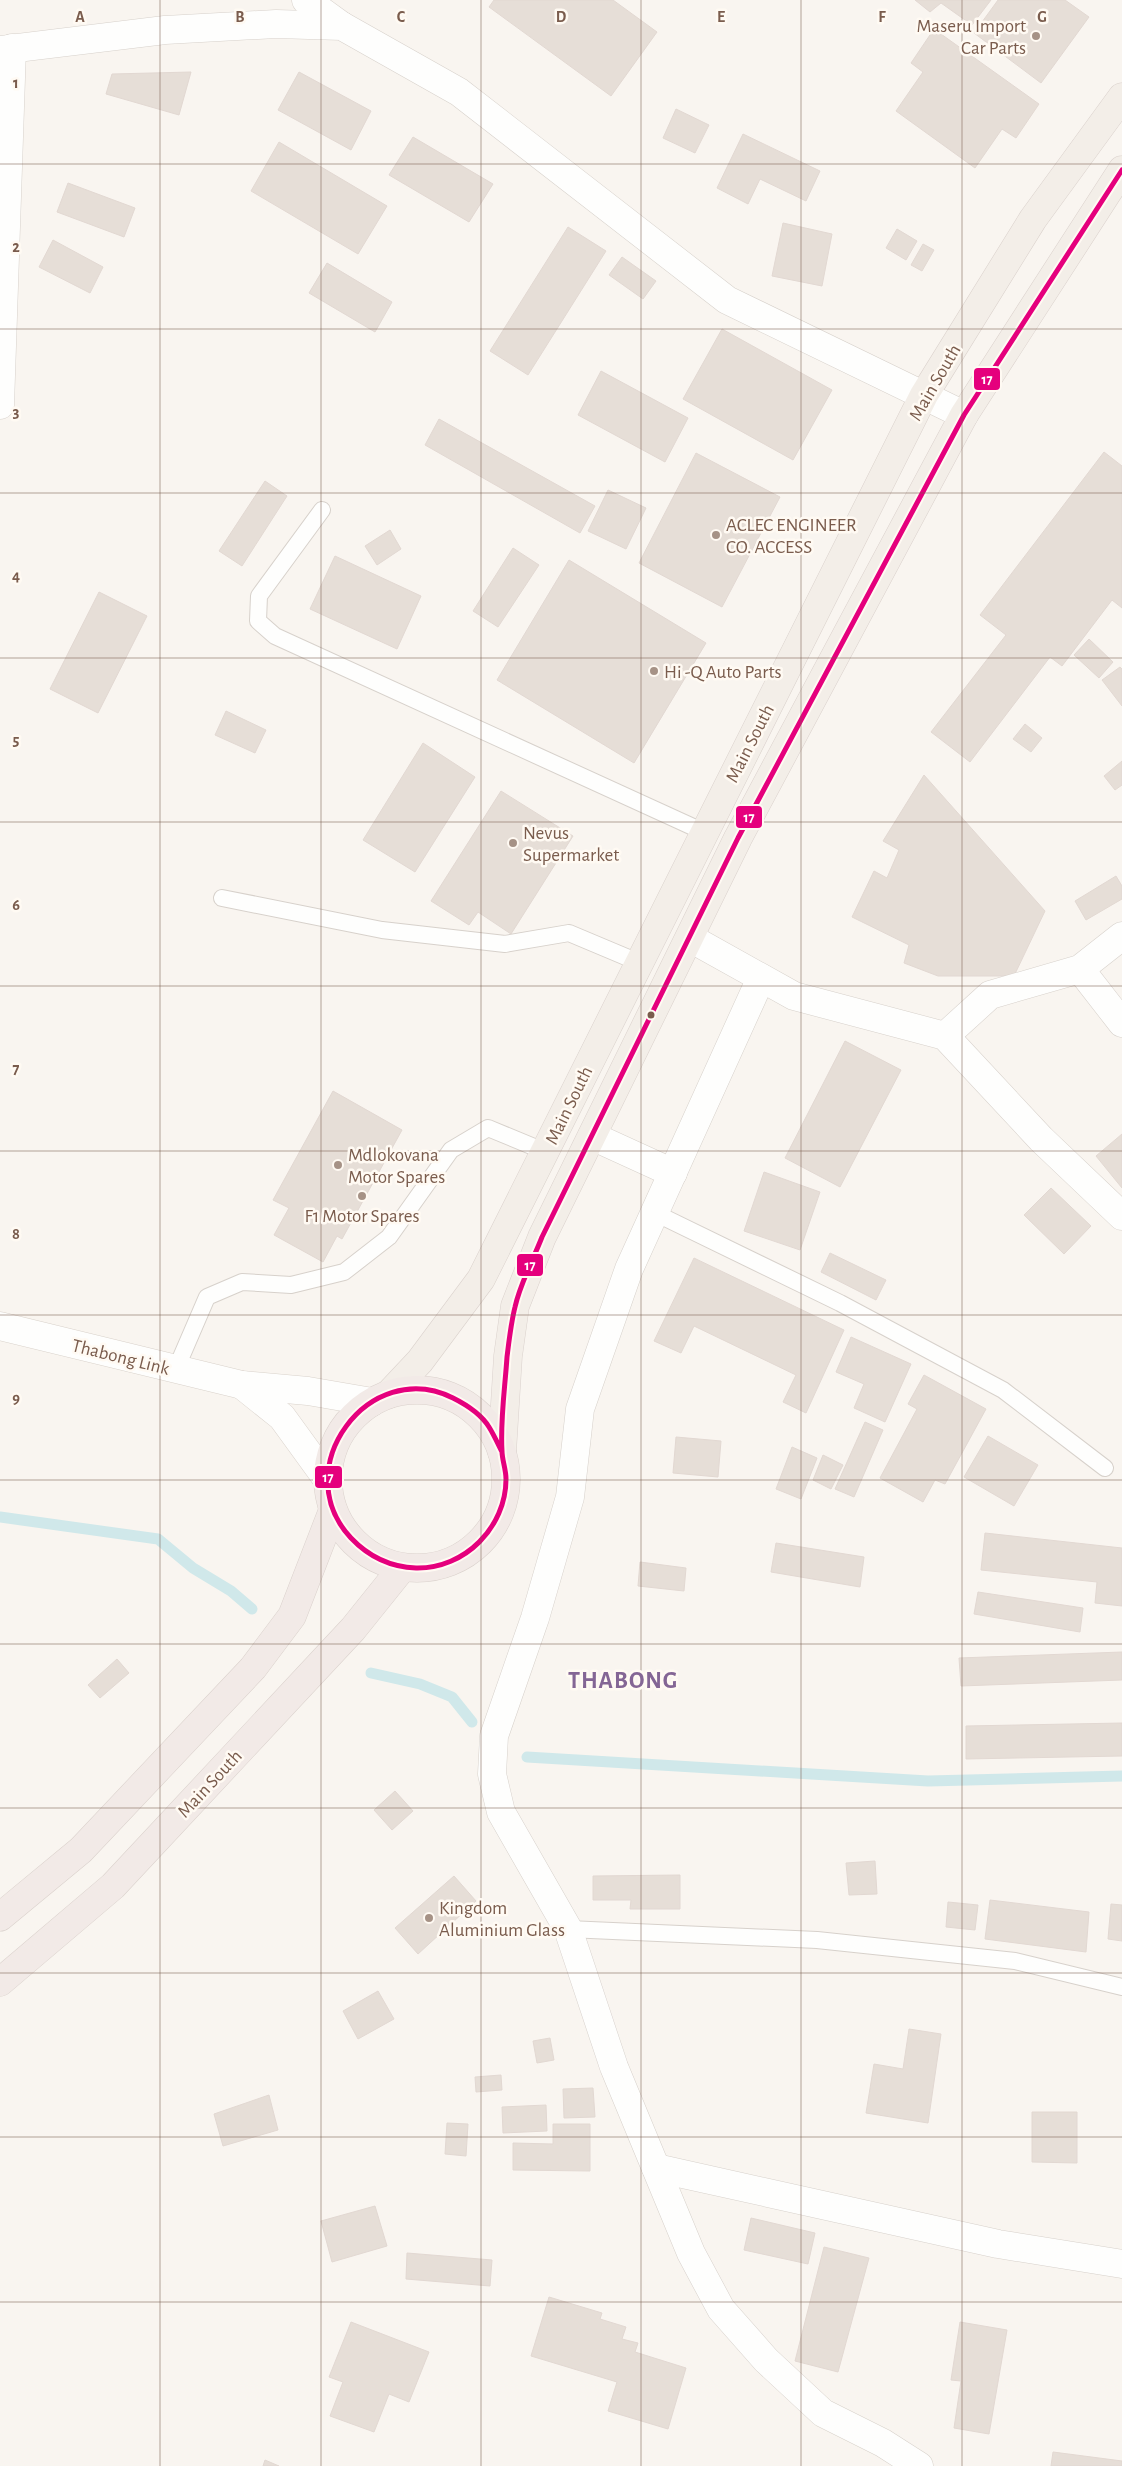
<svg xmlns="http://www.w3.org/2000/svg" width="1122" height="2466" viewBox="0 0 1122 2466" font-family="'Alegreya Sans',sans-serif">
	<rect width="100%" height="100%" fill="#f9f5f0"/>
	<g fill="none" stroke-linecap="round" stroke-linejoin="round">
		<g stroke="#d0e8ea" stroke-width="11">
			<path d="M0,1517l158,22 35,29 38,23 21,18"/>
			<path d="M371,1673l49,11 32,13 20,25"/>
			<path d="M527,1757l401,24 194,-5"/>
		</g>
	</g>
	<g fill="#e6ded7" stroke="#e2d8d2">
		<path d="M494,0h119l44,32 -46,64 -122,-89z"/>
		<path d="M915,0h76l-19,25 -31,-22 -11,9z"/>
		<path d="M998,0h67l24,17 -48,66 -67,-50z"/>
		<path d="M934,29l105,75 -23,34 -14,-9 -27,39 -79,-57 27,-39 -12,-9z"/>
		<path d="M191,72l-12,43 -73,-21 6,-20z"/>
		<path d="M299,72l72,39 -20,39 -73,-40z"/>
		<path d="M676,109l33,16 -14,28 -32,-15z"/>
		<path d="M743,134l77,37 -14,30 -46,-22 -12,25 -31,-16z"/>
		<path d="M413,137l80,47 -24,38 -80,-47z"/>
		<path d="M279,142l108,64 -29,48 -107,-63z"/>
		<path d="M68,183l67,25 -11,29 -67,-25z"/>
		<path d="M783,223l49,11 -10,52 -50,-10z"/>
		<path d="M568,227l38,24 -78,124 -38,-24z"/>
		<path d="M897,229l20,12 -11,19 -20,-12z"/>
		<path d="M53,240l50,27 -13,26 -51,-26z"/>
		<path d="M923,244l11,6 -12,21 -11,-6z"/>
		<path d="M622,257l34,24 -13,18 -34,-24z"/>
		<path d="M327,263l65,39 -17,30 -66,-39z"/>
		<path d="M722,329l110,61 -39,70 -110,-61z"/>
		<path d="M601,371l87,47 -23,44 -87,-47z"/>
		<path d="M439,419l156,87 -15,27 -155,-88z"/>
		<path d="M1104,452l18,14v142l-10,-8 -50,66 -12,-9 -80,105 -39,-30 75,-97 -26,-20z"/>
		<path d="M696,453l84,44 -58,110 -83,-44z"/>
		<path d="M265,481l22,15 -45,70 -23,-15z"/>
		<path d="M608,490l38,18 -20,41 -38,-18z"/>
		<path d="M390,530l11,19 -24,16 -12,-19z"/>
		<path d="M513,548l26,17 -41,62 -25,-16z"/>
		<path d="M335,556l86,40 -24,53 -87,-40z"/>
		<path d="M569,560l137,83 -72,120 -137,-83z"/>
		<path d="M99,592l48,24 -49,97 -48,-24z"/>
		<path d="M1089,639l24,23 -14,16 -25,-23z"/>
		<path d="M1120,667l2,2v37l-20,-26z"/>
		<path d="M226,711l40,19 -11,23 -40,-18z"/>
		<path d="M1025,724l17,14 -11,14 -18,-13z"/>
		<path d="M423,743l52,34 -60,95 -52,-32z"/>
		<path d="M1122,761v24l-7,5 -11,-14z"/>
		<path d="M924,775l121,136 -31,65h-76l-34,-13 5,-18 -57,-28 22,-46 13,7 12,-28 -16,-9z"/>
		<path d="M501,791l72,45 -62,98 -33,-22 -9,13 -38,-24z"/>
		<path d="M1116,876l6,10v13l-36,21 -11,-19z"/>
		<path d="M845,1041l56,29 -61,117 -55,-29z"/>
		<path d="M333,1091l69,39 -60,109 -5,-3 -14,26 -49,-27 15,-27 -16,-8z"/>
		<path d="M1122,1134v54l-26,-32z"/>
		<path d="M764,1172l56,20 -20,58 -56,-19z"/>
		<path d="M1051,1188l40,38 -27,28 -40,-39z"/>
		<path d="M830,1253l56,27 -10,20 -55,-28z"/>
		<path d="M694,1258l150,72 -38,83 -23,-11 13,-27 -102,-49 -13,27 -27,-12z"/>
		<path d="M851,1337l60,27 -26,58 -31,-14 10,-24 -28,-12z"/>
		<path d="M924,1375l62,34 -41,75 -10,-4 -12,22 -43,-24 37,-69 -9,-5z"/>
		<path d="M865,1422l18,8 -29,67 -19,-8z"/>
		<path d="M988,1436l50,29 -24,41 -50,-29z"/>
		<path d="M676,1437l45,4 -3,36 -45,-4z"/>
		<path d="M792,1447l25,11 -16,41 -25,-10z"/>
		<path d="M823,1455l20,10 -12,24 -18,-9z"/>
		<path d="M985,1533l137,15v58l-27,-3 2,-21 -116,-12z"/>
		<path d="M776,1543l88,14 -4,30 -89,-15z"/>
		<path d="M640,1562l46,6 -2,23 -46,-5z"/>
		<path d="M978,1592l105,16 -3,24 -106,-18z"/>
		<path d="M1122,1652v28l-161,6 -2,-28z"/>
		<path d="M117,1659l12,14 -29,25 -12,-13z"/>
		<path d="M1122,1723v33l-156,3v-33z"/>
		<path d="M395,1791l18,20 -21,19 -18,-20z"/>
		<path d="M875,1861l2,33 -28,1 -3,-32z"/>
		<path d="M680,1875v34h-50l1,-9h-38v-24z"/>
		<path d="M454,1876l22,25 -58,53 -23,-26z"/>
		<path d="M990,1900l99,12 -3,40 -101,-13z"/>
		<path d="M948,1902l30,3 -3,25 -29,-3z"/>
		<path d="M1111,1904l11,1v36l-14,-2z"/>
		<path d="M378,1991l16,28 -36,20 -15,-28z"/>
		<path d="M909,2029l32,5 -13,89 -62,-10 8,-49 29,5z"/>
		<path d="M550,2038l4,22 -17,3 -4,-22z"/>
		<path d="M501,2075l1,15 -26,2 -1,-15z"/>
		<path d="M593,2088l2,29 -31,1 -1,-29z"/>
		<path d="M269,2095l9,35 -55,16 -9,-32z"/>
		<path d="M546,2105l1,26 -44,2 -1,-26z"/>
		<path d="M1032,2112h45v51l-45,-1z"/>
		<path d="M447,2123l21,1 -2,32 -21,-2z"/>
		<path d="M553,2124h37v47l-77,-1v-27l40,1z"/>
		<path d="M375,2206l12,40 -55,16 -11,-41z"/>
		<path d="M751,2218l64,15 -7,31 -64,-14z"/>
		<path d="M824,2247l45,11 -31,114 -43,-11z"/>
		<path d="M407,2253l85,7 -2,26 -84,-7z"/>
		<path d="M549,2297l53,16 -2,6 26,8 -4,12 16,4 -3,9 51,16 -18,61 -60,-18 9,-29 -86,-26z"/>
		<path d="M351,2322l78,30 -20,50 -20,-8 -15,38 -44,-16 13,-34 -14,-5z"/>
		<path d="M960,2322l47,8 -18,104 -35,-6 7,-47 -10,-1z"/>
		<path d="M1053,2452l69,9v5h-71z"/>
		<path d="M265,2460l14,6h-16z"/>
	</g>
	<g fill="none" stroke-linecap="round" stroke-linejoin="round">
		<g stroke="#d7d1cb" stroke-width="18">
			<g id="lane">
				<path d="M322,510l-63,86 -1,25 17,15 429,196"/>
				<path d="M222,898l160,32 123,14 64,-11 69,29"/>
				<path d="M655,1213l185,90 163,87 102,78"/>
				<path d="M176,1369l31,-72 35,-15 49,3 53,-13 45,-35 62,-87 37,-22 58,24"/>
				<path d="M568,1929l249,11 198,21 107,26"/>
			</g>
		</g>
		<g stroke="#d7d1cb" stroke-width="29">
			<g id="street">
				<path d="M306,0l36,26"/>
				<path d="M0,50l165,-20 111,-6 66,2 117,66 268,208 237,115"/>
				<path d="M0,405l12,-357"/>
				<path d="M690,938l104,58 151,40 96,103 81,77"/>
				<path d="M1080,969l42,54"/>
				<path d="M761,978l-132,291 -49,140 -10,88 -35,121 -41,118 -2,38 9,38 67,117 46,138 77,186 30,56 45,51 57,53 60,30 36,23"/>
				<path d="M945,1036l45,-41 90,-26 42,-33"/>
				<path d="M592,1136l81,37"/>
				<path d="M656,2168l342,76 124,20"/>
			</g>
		</g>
		<g stroke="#d9d2cb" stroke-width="29">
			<g id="secondary">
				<path d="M0,1326l242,59 66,6 64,11"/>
				<path d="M242,1385l40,32 45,62"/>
			</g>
		</g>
		<g stroke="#dad1cc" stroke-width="29">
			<g id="primary">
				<path d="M389,1394l31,-33 61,-82 443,-884 109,-176 89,-122"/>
				<path d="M502,1452l6,-96 7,-50 27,-69 196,-399 226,-423 158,-245"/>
			</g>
		</g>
		<g stroke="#dad1cc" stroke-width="29">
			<g id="highway">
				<circle cx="417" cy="1479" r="89"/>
				<path d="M0,1917l81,-67 172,-182 39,-52 41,-106"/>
				<path d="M0,1982l113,-96 240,-257 49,-61"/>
			</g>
		</g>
		<use href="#lane" stroke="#fefefd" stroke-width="16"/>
		<use href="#street" stroke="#fefefd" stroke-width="28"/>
		<use href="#secondary" stroke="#fefefd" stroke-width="28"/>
		<use href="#primary" stroke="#f3eee8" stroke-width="28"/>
		<use href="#highway" stroke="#f2eae7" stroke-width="28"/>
		<g stroke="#fffaf3" stroke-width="9">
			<path id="bus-1" d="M502,1452c-4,-8 -8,-17 -13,-25 -8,-13 -22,-22 -36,-29 -84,-42 -167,71 -102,140 18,19 39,29 65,30 49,1 90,-41 90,-89 0,-10 -4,-19 -4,-28 -2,-30 3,-63 5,-94 2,-16 4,-34 8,-50 5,-23 18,-47 27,-70l196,-399 226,-423 158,-245"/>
		</g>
		<use href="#bus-1" stroke="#e5007d" stroke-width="5"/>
	</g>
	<path fill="none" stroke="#7a5c4d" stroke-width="1" stroke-opacity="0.55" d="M160,0v2466M321,0v2466M481,0v2466M641,0v2466M801,0v2466M962,0v2466M0,164h1122M0,329h1122M0,493h1122M0,658h1122M0,822h1122M0,986h1122M0,1151h1122M0,1315h1122M0,1480h1122M0,1644h1122M0,1808h1122M0,1973h1122M0,2137h1122M0,2302h1122"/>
	<g fill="#a69286" stroke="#fffaf3" stroke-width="2">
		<circle cx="1036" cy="36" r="5"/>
		<circle cx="716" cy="535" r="5"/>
		<circle cx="654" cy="671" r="5"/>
		<circle cx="513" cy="843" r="5"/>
		<circle cx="338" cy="1165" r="5"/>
		<circle cx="362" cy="1196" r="5"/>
		<circle cx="429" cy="1918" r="5"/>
	</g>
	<circle fill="#7a5c4d" stroke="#fffaf3" stroke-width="2" cx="651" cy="1015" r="4.5"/>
	<g text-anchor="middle" stroke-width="5" stroke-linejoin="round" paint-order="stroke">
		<g font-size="19" fill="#7a5c4d" stroke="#fffaf3" text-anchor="start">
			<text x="1026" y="32" text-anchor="end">Maseru Import<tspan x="1026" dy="22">Car Parts</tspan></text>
			<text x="726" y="531">ACLEC ENGINEER<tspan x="726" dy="22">CO. ACCESS</tspan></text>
			<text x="664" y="678">Hi -Q Auto Parts</text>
			<text x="523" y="839">Nevus<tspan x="523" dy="22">Supermarket</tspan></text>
			<text x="348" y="1161">Mdlokovana<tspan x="348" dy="22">Motor Spares</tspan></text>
			<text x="362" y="1222" text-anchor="middle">F1 Motor Spares</text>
			<text x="439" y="1914">Kingdom<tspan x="439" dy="22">Aluminium Glass</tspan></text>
		</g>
		<g font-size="19" fill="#7a5c4d" stroke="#fffaf3">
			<text transform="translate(934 382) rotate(-60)" y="7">Main South</text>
			<text transform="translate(749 743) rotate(-63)" y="7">Main South</text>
			<text transform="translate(568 1105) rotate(-64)" y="7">Main South</text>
			<text transform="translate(121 1356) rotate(14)" y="7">Thabong Link</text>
			<text transform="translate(209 1783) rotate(-47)" y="7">Main South</text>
		</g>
		<g font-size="24" font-weight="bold" letter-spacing="1" fill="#846695" stroke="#fffaf3">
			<text x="623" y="1688">THABONG</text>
		</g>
	</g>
	<g font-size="16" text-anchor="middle" font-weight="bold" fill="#7a5c4d" stroke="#fffaf3" stroke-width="5" stroke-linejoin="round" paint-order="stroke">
		<text x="80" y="22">A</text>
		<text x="240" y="22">B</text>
		<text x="401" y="22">C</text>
		<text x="561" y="22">D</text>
		<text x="721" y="22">E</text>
		<text x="882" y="22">F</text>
		<text x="1042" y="22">G</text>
		<text x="16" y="88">1</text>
		<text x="16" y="252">2</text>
		<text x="16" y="417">3</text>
		<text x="16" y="581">4</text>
		<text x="16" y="745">5</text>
		<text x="16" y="910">6</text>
		<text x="16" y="1074">7</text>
		<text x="16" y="1239">8</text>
		<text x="16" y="1403">9</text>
	</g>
	<g stroke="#fffaf3" stroke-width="2">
		<rect x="973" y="367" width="28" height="24" rx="5" fill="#e5007d"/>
		<rect x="735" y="805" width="28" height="24" rx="5" fill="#e5007d"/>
		<rect x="516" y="1253" width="28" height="24" rx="5" fill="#e5007d"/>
		<rect x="314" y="1465" width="29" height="24" rx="5" fill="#e5007d"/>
	</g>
	<g font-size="14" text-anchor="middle" font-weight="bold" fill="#fff">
		<text x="987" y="384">17</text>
		<text x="749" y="822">17</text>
		<text x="530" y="1270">17</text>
		<text x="328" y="1482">17</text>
	</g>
</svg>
